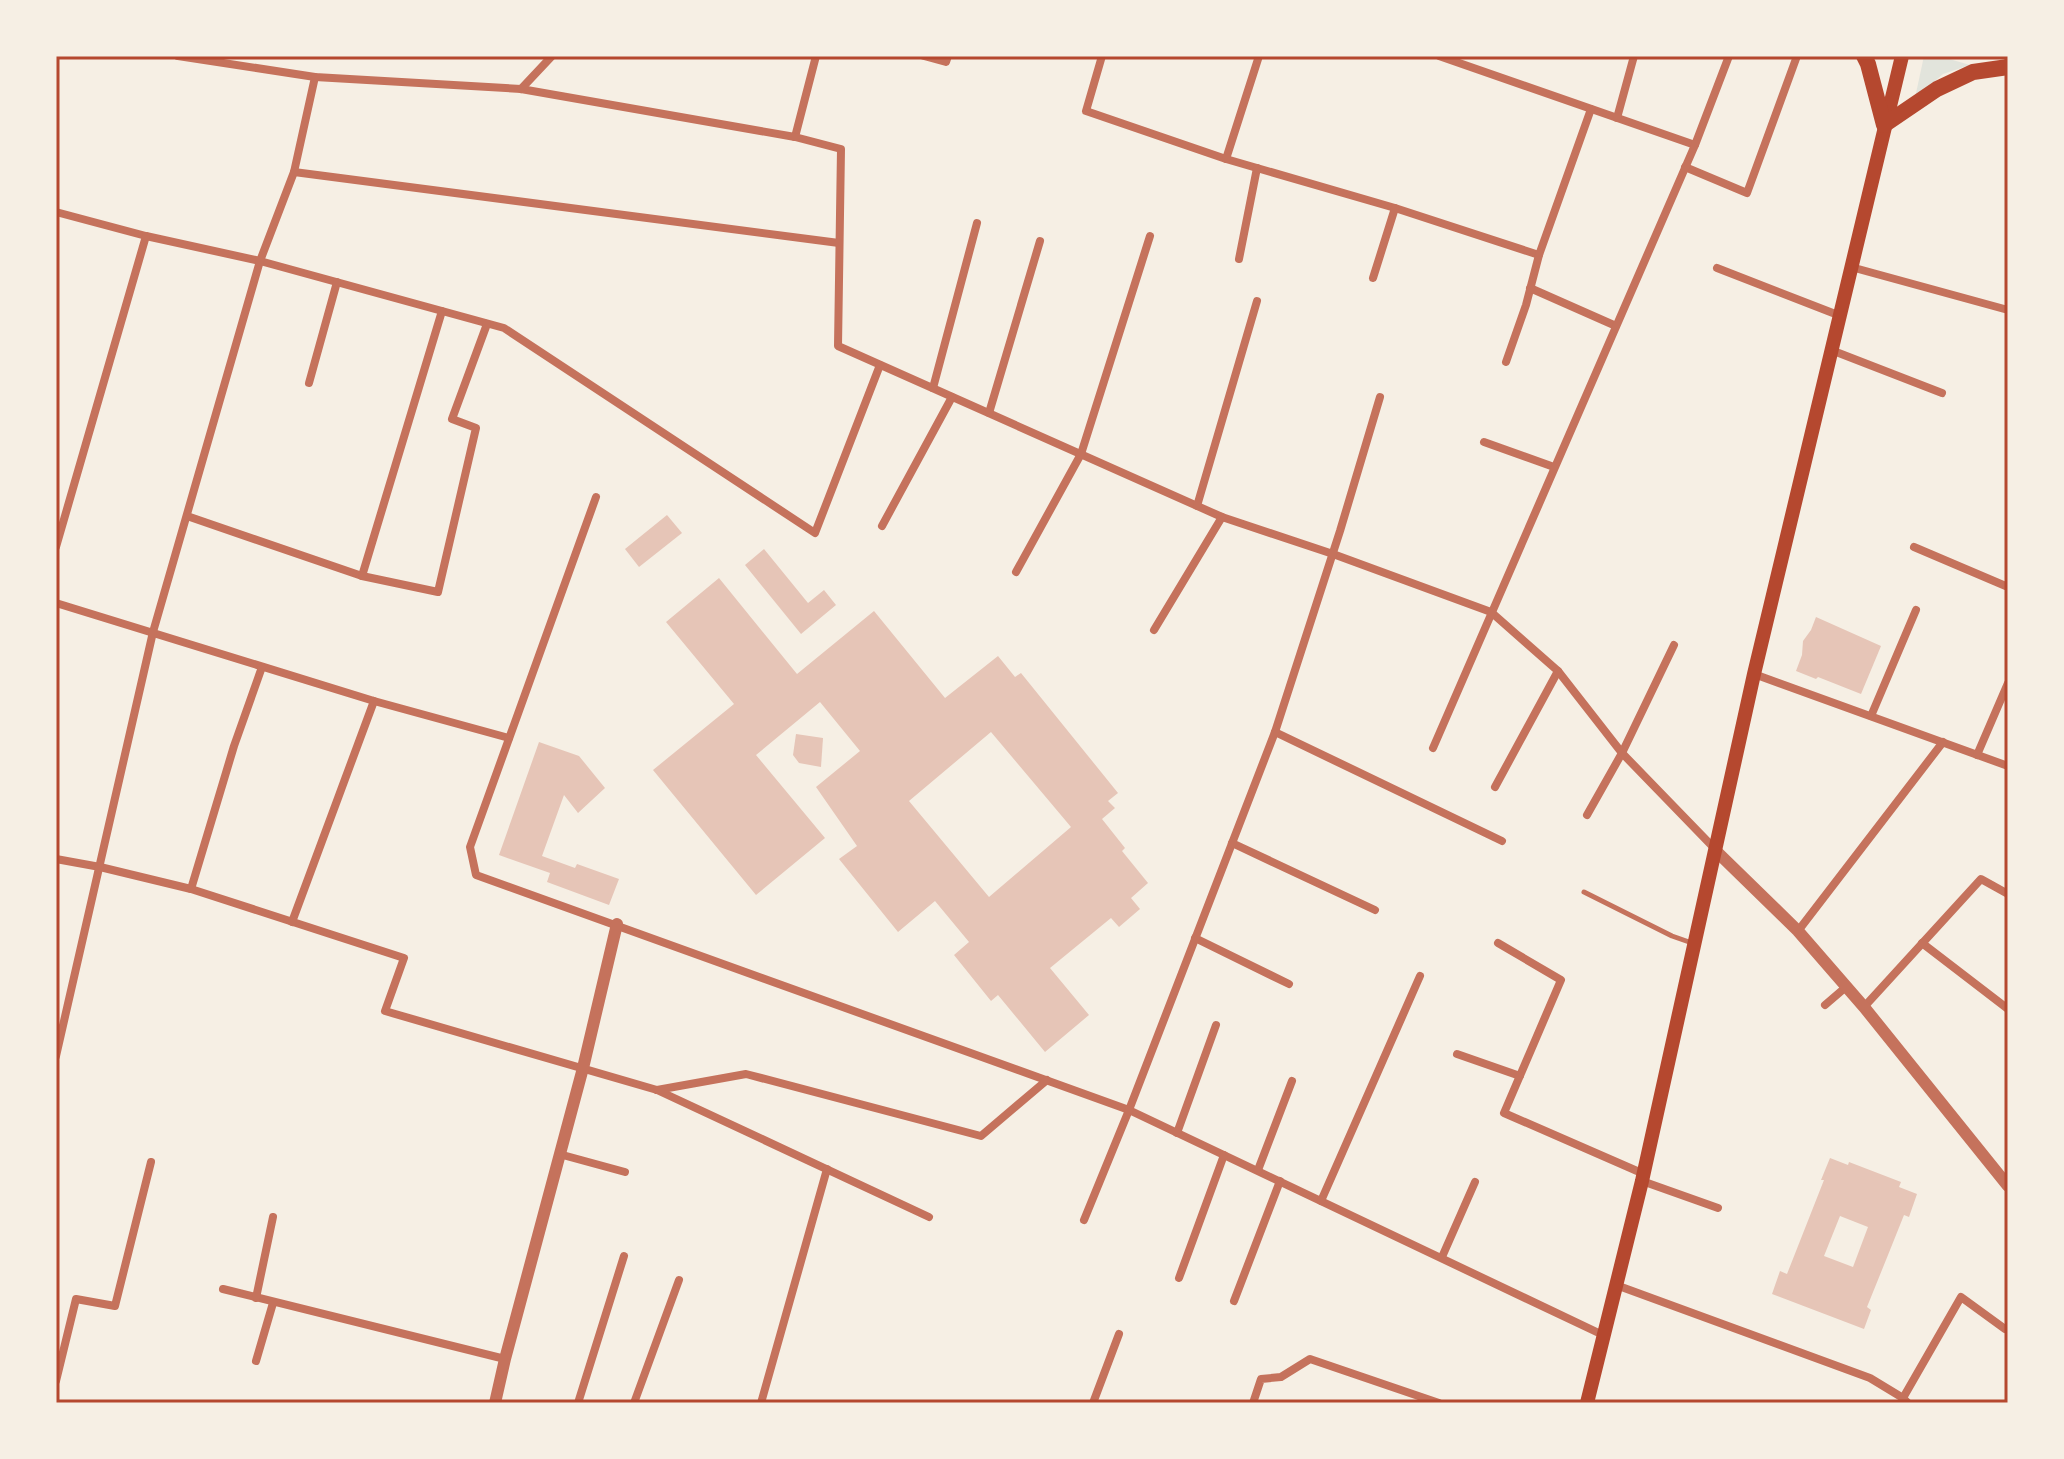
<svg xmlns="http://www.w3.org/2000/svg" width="2064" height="1459" viewBox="0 0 2064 1459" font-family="'Open Sans',sans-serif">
	<rect width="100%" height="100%" fill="#f6efe4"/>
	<path fill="#e2e4dc" d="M1924,56h15l31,9 -27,9 -28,24z"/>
	<g fill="#e6c5b7" fill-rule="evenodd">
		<path d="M667,515l15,18 -43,34 -14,-18z"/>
		<path d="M764,549l44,54 16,-13 12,15 -35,29 -56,-69z"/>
		<path d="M719,578l78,96 77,-63 71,87 53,-42 17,21 6,-4 97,120 -10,8 7,7 -13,11 23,29 -3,3 26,32 -17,15 9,11 -21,18 -8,-9 -61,50 39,47 -44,37 -47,-57 -7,6 -37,-46 15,-13 -34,-41 -37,31 -59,-73 18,-13 -41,-59 44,-36 -40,-49 -64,53 69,83 -69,57 -103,-125 81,-66 -68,-82zM991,732l80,95 -82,70 -80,-96z"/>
		<path d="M1816,617l65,29 -20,48 -43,-17 -2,2 -20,-8 6,-16 1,-14 8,-11z"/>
		<path d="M796,734l27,4 -2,29 -22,-4 -6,-8z"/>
		<path d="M539,742l40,14 26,32 -27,25 -14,-18 -22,61 33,12 2,-4 42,15 -10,26 -62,-23 3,-9 -51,-18z"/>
		<path d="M1830,1158l18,7 1,-3 52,20 -2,5 18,7 -8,23 -5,-2 -16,40 -21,52 4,3 -7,19 -92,-35 8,-23 7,3 37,-94h-3zM1840,1216l28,11 -15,40 -29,-11z"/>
	</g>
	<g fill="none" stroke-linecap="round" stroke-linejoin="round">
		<path stroke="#c5725c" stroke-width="5" d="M1584,892l88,44 20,7"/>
		<g stroke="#c5725c" stroke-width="8">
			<path d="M178,56l137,21 206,12 274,48 21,-81"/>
			<path d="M924,56l22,6 2,-6"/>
			<path d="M1102,56l-16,55 140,48 169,49 144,47"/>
			<path d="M1439,56l256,89"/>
			<path d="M521,89l31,-33"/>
			<path d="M1617,118l17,-62"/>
			<path d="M795,137l46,12 -3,197 384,171 111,37 158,58 67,59 64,82 93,96"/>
			<path d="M1226,159l33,-103"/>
			<path d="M1685,167l62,26 50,-137"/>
			<path d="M294,172l545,71"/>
			<path d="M56,212l90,24 114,25 244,67 311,205 65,-168"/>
			<path d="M1239,259l18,-91"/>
			<path d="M1851,267l157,43"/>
			<path d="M1717,268l121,47"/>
			<path d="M1373,278l22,-70"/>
			<path d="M1530,288l86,38"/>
			<path d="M1831,350l111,43"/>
			<path d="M1506,362l20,-57 13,-50 52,-146"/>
			<path d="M309,383l28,-101"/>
			<path d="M933,388l44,-165"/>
			<path d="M989,413l51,-172"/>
			<path d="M1484,442l70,25"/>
			<path d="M596,497l-126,350 6,28 653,235 474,225"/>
			<path d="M1197,506l60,-205"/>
			<path d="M187,516l175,60 80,-265"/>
			<path d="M882,526l70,-129"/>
			<path d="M56,547l90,-311"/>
			<path d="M1914,547l94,40"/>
			<path d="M1016,572l65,-118 69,-218"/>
			<path d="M362,576l76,16 38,-164 -24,-9 35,-95"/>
			<path d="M56,603l318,98 135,37"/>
			<path d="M1154,630l68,-113"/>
			<path d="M1754,674l254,92"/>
			<path d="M1871,716l45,-106"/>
			<path d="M1275,732l227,109"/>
			<path d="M1433,748l262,-603 34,-89"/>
			<path d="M1977,755l31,-72"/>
			<path d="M1495,787l63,-116"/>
			<path d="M1587,815l35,-62 52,-108"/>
			<path d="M1232,843l143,67"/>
			<path d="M56,859l44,8 91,22 213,69 -19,53 272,79 272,127"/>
			<path d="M191,889l43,-143 28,-79"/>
			<path d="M292,922l82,-221"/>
			<path d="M1798,931l145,-189"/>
			<path d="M1195,938l94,46"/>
			<path d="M1498,943l63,37 -57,133 140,61"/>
			<path d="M1922,943l86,66"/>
			<path d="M1825,1005l21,-18"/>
			<path d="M1864,1007l117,-128 27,15"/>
			<path d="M1457,1054l63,22"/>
			<path d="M56,1056l97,-424 107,-371 34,-89 21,-95"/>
			<path d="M657,1090l89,-16 235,62 66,-56"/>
			<path d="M1177,1133l39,-108"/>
			<path d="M559,1154l66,18"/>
			<path d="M1258,1170l34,-89"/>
			<path d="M1642,1181l76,27"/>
			<path d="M1321,1201l99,-225"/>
			<path d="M1084,1220l45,-110 146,-378 65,-201 40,-134"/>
			<path d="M1442,1257l33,-75"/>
			<path d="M1179,1278l45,-123"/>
			<path d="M1616,1285l254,93 33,20 5,5"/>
			<path d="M223,1289l282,70"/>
			<path d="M256,1298l17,-81"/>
			<path d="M1234,1301l46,-120"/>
			<path d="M256,1361l17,-58"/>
			<path d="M56,1381l20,-82 39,7 36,-144"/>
			<path d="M1903,1398l58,-101 44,32"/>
			<path d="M578,1403l46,-147"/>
			<path d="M634,1403l45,-123"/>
			<path d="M761,1403l66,-234"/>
			<path d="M1093,1403l26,-69"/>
			<path d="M1253,1403l8,-24 20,-2 29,-18 129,44"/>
		</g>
		<g stroke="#c5725c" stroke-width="12">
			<path d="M1715,850l83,81 66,76 144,179"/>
			<path d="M495,1403l10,-44 78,-291 34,-144"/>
		</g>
		<path stroke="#b5482f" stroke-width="14" d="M1587,1403l55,-222 112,-507 148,-618"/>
		<path stroke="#b5482f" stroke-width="16" d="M1864,56l4,8 16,61 53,-36 36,-17 35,-5"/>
	</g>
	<rect width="2064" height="1459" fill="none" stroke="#f6efe4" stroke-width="116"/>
	<rect x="58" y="58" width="1948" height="1343" fill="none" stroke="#b5482f" stroke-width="3"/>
</svg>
